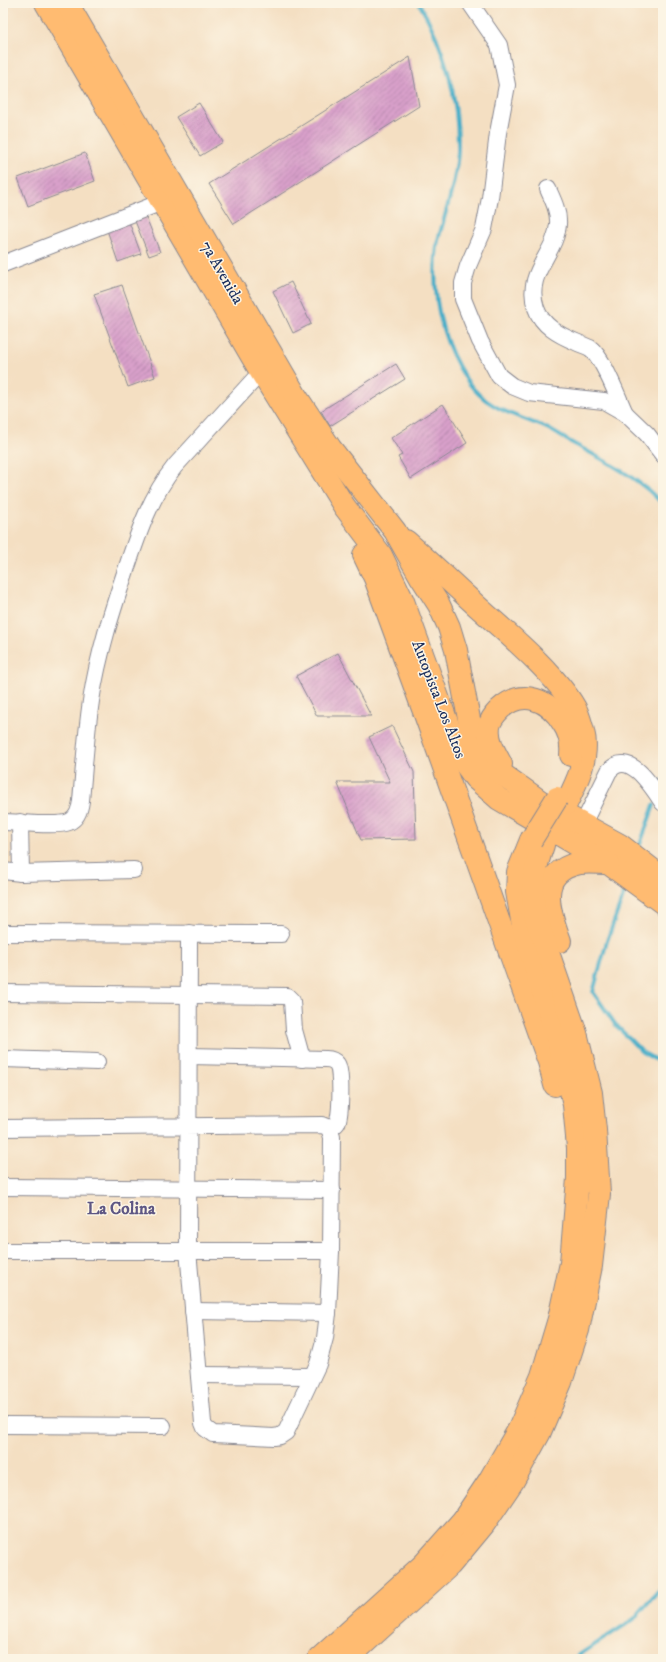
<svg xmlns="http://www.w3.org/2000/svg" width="666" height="1662" viewBox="0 0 666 1662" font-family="'IM FELL DW Pica',serif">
	<defs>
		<pattern id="building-hatch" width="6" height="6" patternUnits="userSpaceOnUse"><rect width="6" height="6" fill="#d9a0ca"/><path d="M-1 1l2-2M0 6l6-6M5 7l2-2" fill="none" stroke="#af83a7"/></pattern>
	</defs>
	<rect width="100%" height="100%" fill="#fcf5e5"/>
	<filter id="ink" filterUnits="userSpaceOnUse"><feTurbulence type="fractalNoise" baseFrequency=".025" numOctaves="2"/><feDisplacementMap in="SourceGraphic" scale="8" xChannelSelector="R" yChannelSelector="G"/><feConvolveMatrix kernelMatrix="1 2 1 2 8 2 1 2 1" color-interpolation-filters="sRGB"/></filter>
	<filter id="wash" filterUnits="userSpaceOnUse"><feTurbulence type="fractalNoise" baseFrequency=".012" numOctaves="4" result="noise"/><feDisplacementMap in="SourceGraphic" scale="16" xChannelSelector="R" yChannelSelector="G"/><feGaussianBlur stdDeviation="0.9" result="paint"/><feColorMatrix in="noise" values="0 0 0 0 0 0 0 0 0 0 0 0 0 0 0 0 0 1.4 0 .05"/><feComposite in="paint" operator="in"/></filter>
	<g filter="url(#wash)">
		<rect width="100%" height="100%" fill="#f4dfc2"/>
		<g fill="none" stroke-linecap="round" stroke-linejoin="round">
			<g stroke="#49aec8" stroke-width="4">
				<path d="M419,3c26,44 40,96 39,148 -1,21 -8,47 -14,68 -2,9 -6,18 -7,27 -6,48 3,92 29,133 19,29 46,35 76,47 12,5 24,14 36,20 27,15 65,34 85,59"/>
				<path d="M662,784l1,-4"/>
				<path d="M638,850l16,-45"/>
				<path d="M627,885l-20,56 -14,51 22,32 27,28 21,12"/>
				<path d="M573,1659l61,-40 29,-34"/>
			</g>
		</g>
		<g id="blocks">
			<g fill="url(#building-hatch)">
				<path d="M410,57l9,49 -185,118 -25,-40z"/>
				<path d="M199,103l24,39 -23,14 -24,-39z"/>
				<path d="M85,153l10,28 -67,25 -10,-28z"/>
				<path d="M146,217l14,35 -11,4 -14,-35z"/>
				<path d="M129,222l12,32 -23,8 -11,-32z"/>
				<path d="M291,282l20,42 -18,9 -20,-42z"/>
				<path d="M122,285l33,92 -27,10 -34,-93z"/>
				<path d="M396,364l9,15 -75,47 -9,-15z"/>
				<path d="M443,404l24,39 -56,36 -13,-22 4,-2 -11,-17z"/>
				<path d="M338,653l33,63h-54l-21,-40z"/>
				<path d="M392,726l22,46 2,67 -55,1 -24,-58h53l-21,-45z"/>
			</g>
		</g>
	</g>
	<g filter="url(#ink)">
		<use href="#blocks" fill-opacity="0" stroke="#888790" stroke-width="1"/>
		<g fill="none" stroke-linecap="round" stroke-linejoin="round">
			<g stroke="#888790" stroke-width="18">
				<g id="street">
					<path d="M470,3l29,42 8,40 -9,48 -8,65 -6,31 -16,37 -5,17v16l17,42 19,35 13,10 17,7 75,8 21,12 22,21 16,21"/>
					<path d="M548,189c5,11 11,23 10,35 -2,30 -34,49 -22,84 6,18 23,27 40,34 4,2 10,4 14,6 13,9 28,50 35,65"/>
					<path d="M3,264l159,-62"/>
					<path d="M3,822c15,0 54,5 66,0 9,-4 11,-13 12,-21 3,-33 5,-67 10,-100 7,-46 21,-90 36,-134 12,-36 24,-71 48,-101l86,-94 9,-5"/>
					<path d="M20,822l1,51"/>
					<path d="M583,824l26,-53c20,-23 43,16 54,32"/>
					<path d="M3,871l18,2 113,-3"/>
					<path d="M3,933l278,1"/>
					<path d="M3,993l284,3 5,5 2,29 8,29"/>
					<path d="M189,1056l137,3c4,0 8,1 11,5 5,7 4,51 0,59 -2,3 -4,4 -8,5"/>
					<path d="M3,1059l94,3"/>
					<path d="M3,1128l319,-3 7,3 3,9 -1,114 -3,62 -3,25 -7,26 -32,68 -6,4 -6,1 -61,-3 -8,-6 -2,-5 -15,-173 1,-317"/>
					<path d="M3,1187l329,3"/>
					<path d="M3,1251h328"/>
					<path d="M193,1311l135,2"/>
					<path d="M199,1375l113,1"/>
					<path d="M3,1425l160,1"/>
				</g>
			</g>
			<g stroke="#888790" stroke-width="24">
				<g id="primary">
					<path d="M46,3l215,369 83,134 37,49 22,46 49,135 11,25 12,17 24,21 109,64 55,40"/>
					<path d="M67,3l229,393 35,53 64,82 26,46 18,28 10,22 7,23 16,85 7,18 9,11 52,37 80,44 43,33"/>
					<path d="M406,541c25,22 48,44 72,66 31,28 76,65 97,101 4,7 6,16 8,23 7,25 -6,51 -17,73"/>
					<path d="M364,555l11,23 51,139 123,345 6,23"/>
					<path d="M501,764c-6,-11 -14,-24 -12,-37 1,-7 6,-13 11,-18 23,-21 49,-9 63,14 7,10 9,21 8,32"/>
					<path d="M560,941c-11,-30 -25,-69 20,-78 8,-1 19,0 28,0"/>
					<path d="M319,1659l104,-94 40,-45 26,-39 30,-52 23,-53 17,-57 12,-56 7,-85v-30l-4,-43 -9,-41 -42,-138 -6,-34 1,-20 13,-32"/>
					<path d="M347,1659l103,-94 34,-41 29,-43 26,-47 22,-52 17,-52 13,-64 8,-72 -4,-64 -4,-37 -15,-60 -41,-118c-5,-27 -1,-44 8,-70"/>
				</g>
			</g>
			<use href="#street" stroke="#fff" stroke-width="16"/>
			<use href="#primary" stroke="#ffbb71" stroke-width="22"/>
			<g stroke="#888790" stroke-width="24" stroke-linecap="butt">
				<path id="primary-bridge" d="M531,840l26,-42"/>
			</g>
			<use href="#primary-bridge" stroke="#ffbb71" stroke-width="22"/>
		</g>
	</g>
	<g text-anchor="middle" stroke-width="3" stroke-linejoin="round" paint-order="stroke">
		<g font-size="16" fill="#1b2f5e" stroke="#fcf5e5">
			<text transform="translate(223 272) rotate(60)" y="6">7a Avenida</text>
			<text transform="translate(440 699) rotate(69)" y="6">Autopista Los Altos</text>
		</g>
		<g font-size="17" font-weight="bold" fill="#5e5784" stroke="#fcf5e5">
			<text x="121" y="1214">La Colina</text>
		</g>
	</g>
	<rect width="666" height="1662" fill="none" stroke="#fcf5e5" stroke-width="16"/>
</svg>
